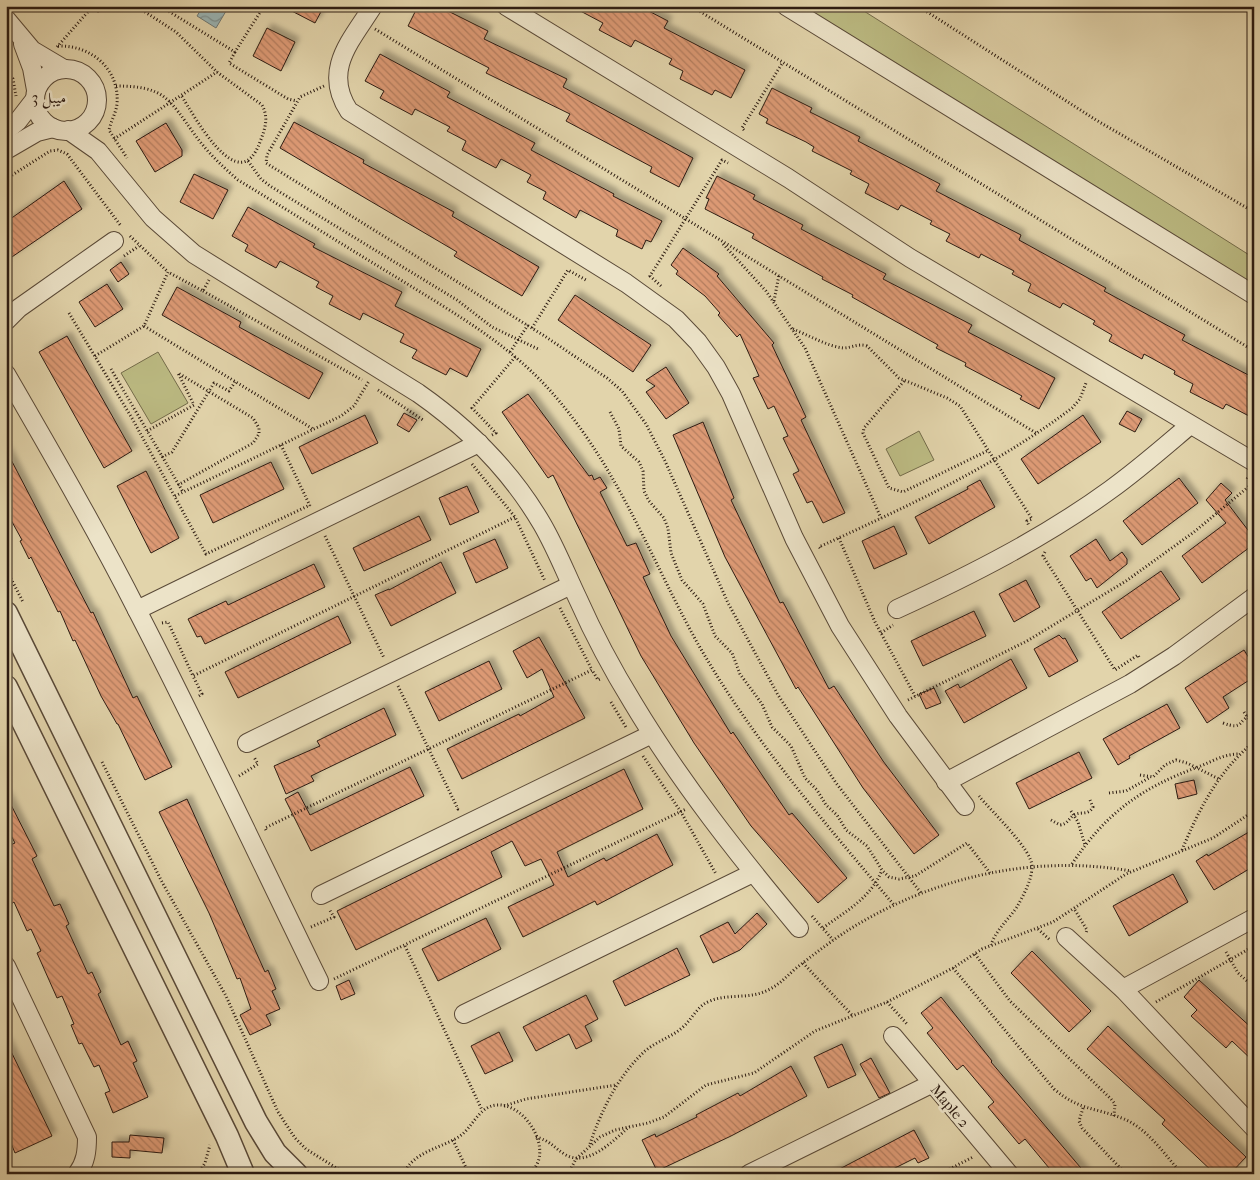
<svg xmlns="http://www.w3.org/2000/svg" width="1260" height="1180" viewBox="0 0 1260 1180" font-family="'IM FELL French Canon',Amiri,serif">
	<defs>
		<pattern id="water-waves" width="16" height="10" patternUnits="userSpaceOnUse" patternTransform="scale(1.25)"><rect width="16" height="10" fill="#9ab5b5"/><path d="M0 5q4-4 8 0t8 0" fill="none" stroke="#7e9292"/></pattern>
		<pattern id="building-back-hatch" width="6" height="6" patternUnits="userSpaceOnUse" patternTransform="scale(1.25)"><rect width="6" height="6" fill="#dd9a75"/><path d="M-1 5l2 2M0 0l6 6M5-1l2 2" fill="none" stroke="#b47d5f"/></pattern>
		<filter id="shadow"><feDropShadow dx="4.5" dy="-4.5" stdDeviation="2.5" flood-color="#0004"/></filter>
	</defs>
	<rect width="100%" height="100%" fill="#e2d4ab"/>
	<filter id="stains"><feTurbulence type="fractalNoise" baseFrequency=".004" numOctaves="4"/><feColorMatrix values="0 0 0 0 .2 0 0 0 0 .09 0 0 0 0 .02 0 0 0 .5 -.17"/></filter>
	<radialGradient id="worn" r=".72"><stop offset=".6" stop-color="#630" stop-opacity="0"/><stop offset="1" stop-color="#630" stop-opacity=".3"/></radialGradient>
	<g fill="#bcbb83" stroke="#746c4a">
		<path d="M788,6h68l398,252v43z"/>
		<path d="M158,352l30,51 -37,21 -30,-51z"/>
		<path d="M919,431l15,29 -34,16 -14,-27z"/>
	</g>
	<path fill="url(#water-waves)" stroke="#6e7874" d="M203,6h26l-13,22 -19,-12z"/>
	<g fill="url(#building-back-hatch)" stroke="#2d1c12" filter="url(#shadow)">
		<path d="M282,6h42l-9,17z"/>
		<path d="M418,6h20l50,25 -4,8 83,40 -4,8 130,71 -14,29 -29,-15 2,-5 -86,-46 4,-7 -84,-41 3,-5 -81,-42z"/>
		<path d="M571,6h68l29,15 -4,7 81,42 -14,28 -16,-8 -3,5 -32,-16 3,-8 -14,-7 3,-5 -37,-19 -4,7 -32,-17 4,-7z"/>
		<path d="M267,28l28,14 -14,29 -28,-15z"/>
		<path d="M380,54l70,38 -3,5 88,46 -4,7 83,44 -1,2 49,25 -11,21 -5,-2 -4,9 -26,-13 2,-6 -38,-20 -4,8 -33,-19 3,-7 -19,-10 4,-7 -30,-16 -5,9 -34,-18 4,-9 -19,-10 3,-4 -35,-18 -3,6 -32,-17 4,-7 -19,-10z"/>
		<path d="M772,88l40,20 -2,4 50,25 -2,4 82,43 -4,7 85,44 -2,5 87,48 -2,3 81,44 -3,5 72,38v28l-5,10 -23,-12 -3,5 -33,-17 3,-8 -19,-10 1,-3 -31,-17 -2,5 -33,-18 3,-6 -19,-11 2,-3 -32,-18 -3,5 -32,-17 3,-7 -19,-10 2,-3 -33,-17 -2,4 -33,-17 4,-7 -20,-10 2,-3 -31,-16 -3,5 -33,-17 4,-9 -19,-10 2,-3 -40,-20 2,-4 -8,-5 -40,-19 2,-4 -9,-5z"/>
		<path d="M294,122l70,38 -1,3 91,49 -2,4 87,51 -17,29 -68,-40 3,-4 -177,-104z"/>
		<path d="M166,123l16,27v6l-27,16 -19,-31z"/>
		<path d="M194,174l34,16 -15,29 -33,-17z"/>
		<path d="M717,176l38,19 -2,4 50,26 -2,4 85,45 -3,5 89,46 -4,7 87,46 -16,31 -19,-10 2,-3 -57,-30 1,-3 -30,-15 2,-3 -86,-48 1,-2 -31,-16 1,-2 -71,-39 2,-4 -49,-25 4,-10 -3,-1z"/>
		<path d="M64,181l18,28 -76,52v-39z"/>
		<path d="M248,207l67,37 -2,3 89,45 -7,14 86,43 -14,28 -17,-9 -4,7 -34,-17 5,-8 -17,-8 4,-8 -41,-21 -3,7 -31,-16 4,-8 -17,-9 3,-5 -39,-21 -4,7 -31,-17 3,-6 -16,-9z"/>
		<path d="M683,248l36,26 -2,2 57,67 -2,2 34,72 -5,3 44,93 -22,10 -11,-22 -5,2 -14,-29 6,-3 -16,-33 5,-2 -14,-30 -6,3 -15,-31 6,-2 -19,-42 -3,3 -19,-22 2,-2 -15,-17 -29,-22 2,-3 -7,-6z"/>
		<path d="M121,262l8,12 -11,8 -8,-12z"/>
		<path d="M107,284l16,25 -28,18 -16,-25z"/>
		<path d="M177,287l64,35 -2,5 84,46 -14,26 -147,-84z"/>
		<path d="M575,295l76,50 -18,27 -75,-52z"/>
		<path d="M67,336l65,115 -28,17 -65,-116z"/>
		<path d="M666,367l23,36 -23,16 -20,-27 9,-6 -9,-6z"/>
		<path d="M528,394l61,82 3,-1 2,5 6,-3 7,11 -7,4 27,54 9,-3 14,31 -7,3 28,59 60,98 2,-2 56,83 3,-2 55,65 -29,25 -67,-77 -57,-83 -53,-87 -88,-181 -5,3 -46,-66z"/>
		<path d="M1127,411l15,8 -7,13 -16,-8z"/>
		<path d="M404,413l13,7 -8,12 -12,-7z"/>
		<path d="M365,415l13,28 -66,31 -13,-27z"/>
		<path d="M1083,415l18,27 -63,42 -17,-25z"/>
		<path d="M703,422l31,76 -3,2 49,103 3,-1 46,87 5,-3 49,75 56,74 -25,19 -51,-66 -65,-101 -2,2 -71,-132 -52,-122z"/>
		<path d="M6,450l85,163 2,-1 40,86 4,-2 35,71 -27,13 -27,-56h-1l-16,-28 -26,-56 -2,1 -13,-30 -2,1 -27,-55 -2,2 -9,-18 2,-1 -16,-29z"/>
		<path d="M271,462l13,27 -71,34 -13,-28z"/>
		<path d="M146,471l33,67 -28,15 -34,-67z"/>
		<path d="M1179,478l19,25 -56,42 -19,-24z"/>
		<path d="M980,480l15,27 -66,37 -14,-27 53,-28 -1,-2z"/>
		<path d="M1221,483l11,10 -7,7 29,38v6l-52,39 -20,-27 44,-33 -20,-23z"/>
		<path d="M467,486l12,26 -29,13 -11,-27z"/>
		<path d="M419,516l12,24 -67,31 -11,-23z"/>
		<path d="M894,526l13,28 -33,15 -12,-28z"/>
		<path d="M495,539l13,29 -32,15 -13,-30z"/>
		<path d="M1096,539l14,22 12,-9 5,7v5l-30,24 -6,-10 -5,3 -16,-25z"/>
		<path d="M441,562l15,31 -65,33 -16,-31 14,-6v1z"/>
		<path d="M314,564l11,23 -120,57 -4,-8 -4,1 -9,-18 38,-18 2,4z"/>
		<path d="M1161,571l19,28 -59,40 -19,-27z"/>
		<path d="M1026,580l14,27 -26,15 -15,-28z"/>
		<path d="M974,611l12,25 -63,30 -12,-25z"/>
		<path d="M338,616l13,27 -113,55 -13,-26z"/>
		<path d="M1059,635l4,4 2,-1 13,23 -29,16 -15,-28z"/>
		<path d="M539,637l46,81 -123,61 -15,-30 72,-35 1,2 34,-19 -12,-28 -15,9 -14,-27z"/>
		<path d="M1244,650l10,16v11l-31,20 6,11 -22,15 -22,-35z"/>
		<path d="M1011,659l16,29 -63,35 -19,-32 13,-7 2,4z"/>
		<path d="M489,661l13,28 -63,32 -14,-29z"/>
		<path d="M934,688l7,15 -15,6 -7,-15z"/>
		<path d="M1167,704l13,24 -51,28 1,2 -12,7 -15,-26z"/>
		<path d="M384,708l12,27 -85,41 3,5 -28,13 -12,-28 46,-20 -3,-5z"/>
		<path d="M1079,752l13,26 -63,31 -13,-26z"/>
		<path d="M410,767l14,29 -113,55 -26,-52 13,-7 12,23z"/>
		<path d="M624,769l19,40 -86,43 11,25 36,-19 2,3 51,-27 16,31 -76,40 -2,-4 -72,36 -15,-30 46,-22 -13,-26 -16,7 -13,-25 -21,11 11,25 -146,73 -19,-39z"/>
		<path d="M1194,780l3,14 -19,5 -3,-15z"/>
		<path d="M6,795l31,61 -5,3 22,47 6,-2 9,20 -3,2 22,48 4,-2 9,20 -3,2 23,51 7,-4 9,20 -4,2 15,34 -35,16 -8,-20 5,-2 -11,-26 -5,2 -12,-24 -3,1 -8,-19 3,-1 -12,-28 -5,2 -20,-45 4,-2 -10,-22 -4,2 -13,-29 -3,2 -5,-9v-48l9,-4 -9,-17z"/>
		<path d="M187,799l78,173 3,-2 8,19 -4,2 8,18 -14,6 5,10 -21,10 -10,-20 11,-6 -11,-31 -3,1 -28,-66 -50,-101z"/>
		<path d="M1254,829v37l-40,24 -18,-29 11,-7 1,2z"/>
		<path d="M1173,874l15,28 -59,34 -16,-30z"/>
		<path d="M757,913l10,11 -27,26 -27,13 -13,-27 28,-14 7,12z"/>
		<path d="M486,918l15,31 -63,32 -16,-32z"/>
		<path d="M677,948l13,27 -65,31 -12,-25z"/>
		<path d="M1032,951l59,60 -22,21 -58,-59z"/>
		<path d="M349,980l6,14 -14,6 -5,-14z"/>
		<path d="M1199,980l55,50v32l-22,-21 -6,7 -35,-32 6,-6 -13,-13z"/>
		<path d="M586,995l12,24 -13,7 7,15 -16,8 -7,-15 -33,17 -13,-24z"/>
		<path d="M941,997l51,64 -1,1 95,112h-32l-29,-35 -6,5 -31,-37 6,-5 -31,-37 -6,5 -30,-37 6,-5 -12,-15z"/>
		<path d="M1108,1026l138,131 -16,17h-15l-53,-50 3,-4 -78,-71z"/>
		<path d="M499,1032l14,29 -28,13 -14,-28z"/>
		<path d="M6,1041l46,95 -37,17 -9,-22z"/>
		<path d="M842,1044l14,31 -28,13 -14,-31z"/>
		<path d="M871,1058l19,35 -11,5 -19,-34z"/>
		<path d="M791,1066l16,30 -76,40 -74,35 -15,-31 13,-6 1,3 41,-20 -1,-2 42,-22 2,3z"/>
		<path d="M914,1130l15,28 -11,5 -3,-5 -32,16h-53z"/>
		<path d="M130,1135l34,3 -2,15 -32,-3v8l-18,-1v-15h17z"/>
	</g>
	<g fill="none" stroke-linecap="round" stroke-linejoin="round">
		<g stroke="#5a4a38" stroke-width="20">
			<g id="minor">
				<path d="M373,6c-22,35 -51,64 -24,105l277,172 50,36 22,23 18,25 15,27 63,144 46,88 58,90 67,90"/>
				<path d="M506,6l282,172 122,80 344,204"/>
				<path d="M786,6l468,289"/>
				<path d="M6,19l26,31 32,19"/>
				<path d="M23,44l9,24 4,22"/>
				<circle cx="66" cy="100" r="31"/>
				<path d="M68,130l30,21 55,67 41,36 224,139c50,35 93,78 124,131 14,24 24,50 36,75 16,36 34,70 55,104 48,80 106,153 166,225"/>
				<path d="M6,131l12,-10 17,-22"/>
				<path d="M6,150l31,-18 16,-4"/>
				<path d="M6,321l13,-13 95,-67"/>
				<path d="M6,374c45,78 91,157 132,238 63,122 121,246 181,369"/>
				<path d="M897,609c74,-34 147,-71 213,-119 28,-20 54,-43 80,-65"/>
				<path d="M137,610l342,-167"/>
				<path d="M247,743l324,-158"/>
				<path d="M946,782l184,-98 44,-28 80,-59"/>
				<path d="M321,895l331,-161"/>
				<path d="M1066,937l57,52 131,139"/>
				<path d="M6,966l81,171c0,14 -1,25 -10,37"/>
				<path d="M1123,989l131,-71"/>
				<path d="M464,1014l289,-141"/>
				<path d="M893,1036l116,138"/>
				<path d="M749,1174l182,-90"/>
			</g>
		</g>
		<g stroke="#5a4a38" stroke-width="25">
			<g id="tertiary">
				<path d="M6,613l250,509 19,31 21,21"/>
				<path d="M6,687l221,449 16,38"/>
			</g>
		</g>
		<g stroke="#2d1c12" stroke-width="3" stroke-dasharray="1 2.5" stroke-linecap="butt">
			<path d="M136,6l40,26 41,40 45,33c7,13 3,24 -2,37 -21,58 -65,-25 -79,-47"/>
			<path d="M160,6l75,46 29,-46"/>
			<path d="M691,6l563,345"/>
			<path d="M918,6l178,114 158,92"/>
			<path d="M92,7l6,4 4,-5"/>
			<path d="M375,29l661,404"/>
			<path d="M58,46c33,-1 62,23 59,58 -1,9 -6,17 -8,26l18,28"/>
			<path d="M57,47l36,-41"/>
			<path d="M235,52l-6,11 59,36 9,2"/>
			<path d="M6,70l7,9 3,17"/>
			<path d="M116,86c49,0 53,13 79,49 13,18 27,31 43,45 53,32 105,65 158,97 53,33 107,63 150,109 71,77 102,168 152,258 54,95 126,178 196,261"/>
			<path d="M324,86l-24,11 -33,58 -1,8 277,172 64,43 15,13 24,33 19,37 63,142 50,92 58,88 85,110"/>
			<path d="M744,130l-2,-2 41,-66"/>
			<path d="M114,139l103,-67"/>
			<path d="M248,161l13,18 9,7 187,114 35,27 48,23"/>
			<path d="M6,179l44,-28 8,-1 9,4 54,72"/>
			<path d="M130,236l38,36"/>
			<path d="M723,244l43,47 39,57 76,170"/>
			<path d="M124,256l15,-10"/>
			<path d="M661,286l-11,-10 72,-116 6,3"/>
			<path d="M203,291l159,89"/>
			<path d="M774,301l5,-26"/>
			<path d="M69,313l64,107 73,134 104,-49"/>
			<path d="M144,326l169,103"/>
			<path d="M532,328l36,-58 18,10"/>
			<path d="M793,329c15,6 34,17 50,19 9,0 15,-5 24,-2l32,32 48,20 13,8 72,113 -5,2 2,5"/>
			<path d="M510,352l18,-27"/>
			<path d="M95,356l49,-30 24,-54 35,19 6,-11"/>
			<path d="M111,369l72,123"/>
			<path d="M904,381l-40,47 -1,5 26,55 14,4 86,-42"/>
			<path d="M378,390l45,30"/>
			<path d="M610,412l9,17 2,17 18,16 4,9 1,20 5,10 15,17 4,10 3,25 11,27 21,24 12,32 17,17 8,21 22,30 10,23 19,19 14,32 12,12 9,15 11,10 9,15 21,16 15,24 7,7 10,2 16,-3 52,-33 23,30"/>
			<path d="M147,431l47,-26 -16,-32 75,45 6,10v6l-6,9 -75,42"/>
			<path d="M492,435l4,-2 -24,-25 44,-52"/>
			<path d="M281,445l30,63"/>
			<path d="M162,457l10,-5 42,-69 15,8 6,-9"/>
			<path d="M472,464l43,53 30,64"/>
			<path d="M175,496l166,-80 13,-10 15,-25"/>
			<path d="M325,536l59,122"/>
			<path d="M839,538l36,84 40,74"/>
			<path d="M820,548l-1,-1c87,-40 177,-81 253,-139l8,-9 6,-16"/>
			<path d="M1045,552l-2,4 72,114 23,-15 2,4"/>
			<path d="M6,569l17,33"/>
			<path d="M560,608l32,62"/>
			<path d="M162,623l6,-1 25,54"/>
			<path d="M881,633l12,-8"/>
			<path d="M398,686l60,123 2,-1"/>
			<path d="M199,696l3,-2 -9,-18 322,-159"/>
			<path d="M908,700l119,-59 99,-60 68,-49 59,-49 -6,-4 1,-2"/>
			<path d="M611,702l16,27"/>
			<path d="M1244,712l10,15"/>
			<path d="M1223,723c22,8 14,-4 31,-9"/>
			<path d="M643,756l38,56 35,62"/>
			<path d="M102,762l60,120 64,114 52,116"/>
			<path d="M1140,775l13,2 12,-12 11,-5 11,3 32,16"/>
			<path d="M239,776l19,-12 -4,-7"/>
			<path d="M1109,793l17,-2 23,-13"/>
			<path d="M979,796c12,15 54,54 53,71 0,13 -9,29 -15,40 -9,13 -21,23 -26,38"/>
			<path d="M1071,811l7,11 7,23"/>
			<path d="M1051,820l9,5c8,-1 8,-6 14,-10 7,-4 14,1 19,-8l-3,-7"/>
			<path d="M266,830l-1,-2 327,-158 6,10 2,-1"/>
			<path d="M1182,850c17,-41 37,-80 72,-108"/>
			<path d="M1072,864c34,-51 69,-76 126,-97 13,-5 26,-13 41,-13"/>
			<path d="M1075,910l12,20 -1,3"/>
			<path d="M812,916l21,24"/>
			<path d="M311,927l23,-10 -5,-8"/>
			<path d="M823,928c23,-17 48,-30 59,-58"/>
			<path d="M1038,929l12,11"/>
			<path d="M405,946l77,164"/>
			<path d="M1226,952l12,21 16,14"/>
			<path d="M975,954l35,47 101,98 4,5 -1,12"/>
			<path d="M803,963l49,52"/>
			<path d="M953,968l101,121c26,22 41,18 70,30 24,10 41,36 58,55"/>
			<path d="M334,979l352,-170"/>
			<path d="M887,1002l20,22"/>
			<path d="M1156,1002l98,-56"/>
			<path d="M504,1106l22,-7 90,-14"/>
			<path d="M1083,1108l-4,13 3,7 44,46"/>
			<path d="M278,1112l17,26 11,11 40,25"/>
			<path d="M536,1137c15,4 18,11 30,18 22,12 47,-14 63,-28"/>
			<path d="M453,1140l16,34"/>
			<path d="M590,1144c12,-35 28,-68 55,-93 12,-10 27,-14 38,-24 10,-9 14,-21 27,-26 19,-8 39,-1 58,-11 11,-5 18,-13 27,-21 18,-14 36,-28 55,-40 84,-52 183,-75 281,-58"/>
			<path d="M535,1169l8,5"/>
			<path d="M198,1174l7,-11 5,-18"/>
			<path d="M404,1174c8,-22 38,-26 56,-38 13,-9 19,-30 37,-31 30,-2 60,50 31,69"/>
			<path d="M568,1174l8,-15 24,-22 15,-7 33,-7 16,-6 42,-32 48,-12 61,-42 72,-29 66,-34 29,-19 71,-27 73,-48 87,-36 41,-27"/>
			<path d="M940,1174l33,-17"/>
			<path d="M1114,1174l7,-6"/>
		</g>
		<use href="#minor" stroke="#ece3c8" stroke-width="18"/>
		<use href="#tertiary" stroke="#ece3c8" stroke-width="22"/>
	</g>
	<g text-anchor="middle" stroke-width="5" stroke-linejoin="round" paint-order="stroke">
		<g font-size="15" fill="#2d1c12" stroke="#ece3c8">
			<text transform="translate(950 1106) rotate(50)" y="5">Maple 2</text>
		</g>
		<g font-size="16" fill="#2d1c12" stroke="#ece3c8">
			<text x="49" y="103">ميبل 3</text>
		</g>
	</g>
	<rect width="1260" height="1180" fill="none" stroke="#e2d4ab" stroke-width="25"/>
	<rect x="8" y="8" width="1245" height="1165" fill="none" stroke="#2d1c12" stroke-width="2.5"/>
	<rect x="12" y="12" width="1235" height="1155" fill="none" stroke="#2d1c12"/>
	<rect width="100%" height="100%" filter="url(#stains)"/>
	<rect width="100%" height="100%" fill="url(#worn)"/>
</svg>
